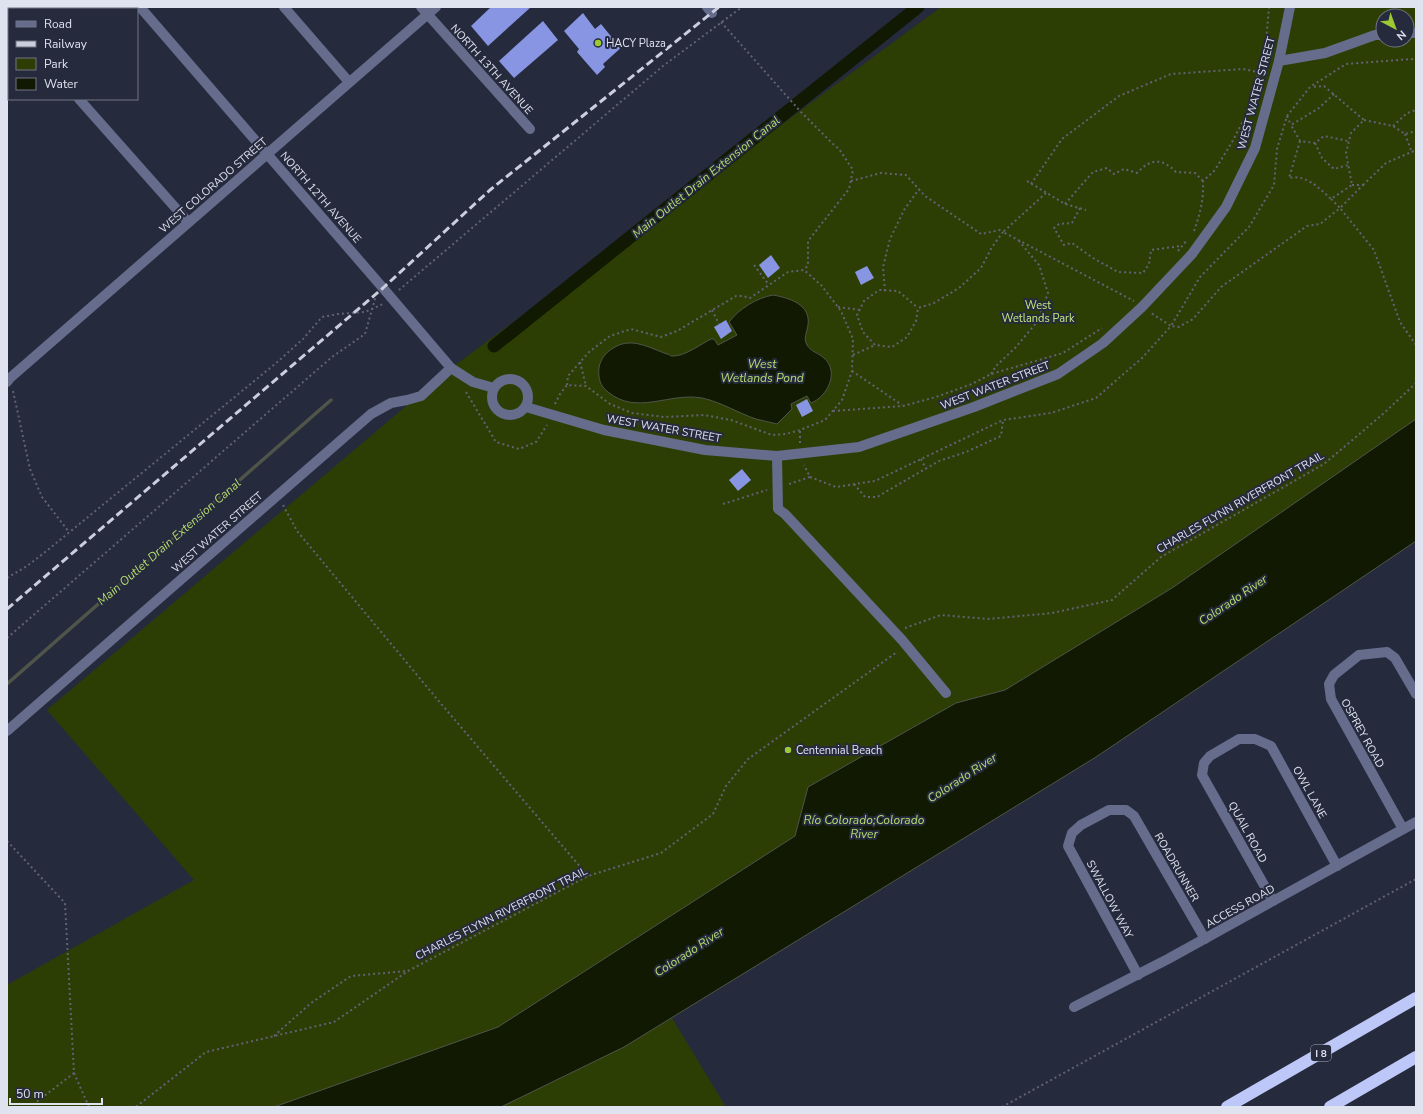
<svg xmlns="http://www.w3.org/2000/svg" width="1423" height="1114" viewBox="0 0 1423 1114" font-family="'Nunito Sans',sans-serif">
	<rect width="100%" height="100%" fill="#262a3d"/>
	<g fill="#2d3e05" fill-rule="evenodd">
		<path d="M941,7h475v412l-244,169 -167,102 -49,13 -148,84 -13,49 -297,191 -224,80h-267v-122l187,-105 -147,-170 404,-342zM1383,16h24v24h-24z"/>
		<path d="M672,1018l54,89h-225l123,-60z"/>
	</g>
	<g fill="#111902" stroke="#4f5549">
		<path d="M773,295c16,3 38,9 35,30 -1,8 -5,13 -1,20 4,7 12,8 17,13 16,14 3,39 -13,45l-4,-7 -16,8 1,5 -15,15c-7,-2 -14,-3 -21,-5 -18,-6 -35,-17 -54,-21 -33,-6 -65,18 -94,-6 -8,-6 -10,-14 -9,-24 1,-9 8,-17 16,-21 17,-10 35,1 52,7 2,0 3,2 5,2 12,1 29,-12 39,-17h3l4,6 19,-10 -8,-13c10,-13 27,-24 44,-27z"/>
		<path d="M1416,419v122l-320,216 -472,290 -123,60h-227l224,-80 297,-191 13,-49 148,-84 49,-13 167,-102z"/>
	</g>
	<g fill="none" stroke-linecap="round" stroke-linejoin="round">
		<path stroke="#4f5549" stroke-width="3.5" d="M7,684l324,-284"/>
		<path stroke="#111902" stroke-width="13" d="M494,346l424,-339"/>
	</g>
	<g fill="#8795e2">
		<path d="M491,7h40l-43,39 -17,-20z"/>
		<path d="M583,13l12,16 6,-5 13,16 3,-3 7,8 -21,19 2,3 -8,8 -20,-23 2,-3 -15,-18z"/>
		<path d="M543,21l15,19 -44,38 -15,-17z"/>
		<path d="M771,255l9,13 -12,10 -9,-13z"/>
		<path d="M867,266l7,12 -13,7 -6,-13z"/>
		<path d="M726,320l6,11 -11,8 -7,-12z"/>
		<path d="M807,399l6,12 -11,6 -6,-12z"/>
		<path d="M742,469l9,11 -13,11 -9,-11z"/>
	</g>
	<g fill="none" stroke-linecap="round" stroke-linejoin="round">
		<g stroke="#5f6374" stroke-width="2" stroke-dasharray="2 3" stroke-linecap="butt">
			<path d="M721,22l79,89 33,33 6,5 14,21 -4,19 -41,52v24l-4,5"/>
			<path d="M1334,94l-15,14 -28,17 9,16 15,2 9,-7 24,5"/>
			<path d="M1287,116l4,9"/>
			<path d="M1364,120l29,6 12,8 11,-3"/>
			<path d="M1393,126l14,-13 9,-3"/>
			<path d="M1405,134l7,19"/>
			<path d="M1300,141l-11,37c17,-4 30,10 42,21l21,-14 -6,-32 5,-20 13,-13 -40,-34 -13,1"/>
			<path d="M1315,143l7,15 12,11 14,-4"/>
			<path d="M851,181l30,-8 25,2 19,21 56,38 19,-4 3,2 -11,15 -11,21 -22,20 -25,15 -16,5 -2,13 -9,16 -15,10 -17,-2 -12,-13 -6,-17 7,-14 15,-11 19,1 20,17"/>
			<path d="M1027,181l38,23 21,6"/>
			<path d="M1031,184l31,-45 57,-43 52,-22 72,-5 15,3"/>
			<path d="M1352,185h11l-23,23 34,42 26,72 16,23"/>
			<path d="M1363,185l23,-22 30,-13"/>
			<path d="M1046,193l-43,39 131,69"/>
			<path d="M1331,199l9,9 -20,16 -13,2 -86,61 -28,32 -14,8 -8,-1 29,-49 49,-50 25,-42 3,-36 10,-33 23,-29 36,-23 65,-5 5,1"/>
			<path d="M1065,204l28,-32 14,-4 7,6 10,-5 13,4c14,-15 25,-15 39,-1l19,1 8,8"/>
			<path d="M1080,208l-8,15 -13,1 -5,4 10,17 8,-2 21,15 25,14 25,1 6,-9 2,-14 30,-4"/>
			<path d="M1194,231c6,-17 10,-32 9,-50l12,-11 17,-28 17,-32 17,-68 3,-35"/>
			<path d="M1178,251l9,-11"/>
			<path d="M754,265l15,20"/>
			<path d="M399,290l264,-224 79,-59"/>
			<path d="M885,291l-2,-24 7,-28 14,-29 15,-21"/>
			<path d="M838,307l22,3"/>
			<path d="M712,310l7,14"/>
			<path d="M853,355l22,-10"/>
			<path d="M580,362l6,24"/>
			<path d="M852,371l50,34"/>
			<path d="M991,374l5,-8 19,-18 23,-27 10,-28 -9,-28 -20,-24"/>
			<path d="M13,391l17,78 12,28 27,35"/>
			<path d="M466,392l30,50 23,7 17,-7 11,-17"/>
			<path d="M555,404l5,-10 7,-9 19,1 24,18 22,9 32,4 40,-2 27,5 41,15 14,-1 14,-4 25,-10 17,-20 10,-29 1,-32 -12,-28 -20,-26 -17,-15 -16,2 -38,26 -7,-2h-7l-59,35 -16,6 -30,-8 -21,7 -21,16 -21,24 -1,9"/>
			<path d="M833,411l70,-5 33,-9 36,-13 19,-10 72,-21 39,-25"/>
			<path d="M800,443v-13"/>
			<path d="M921,459l5,10"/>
			<path d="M810,477l26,10 39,-6 128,-61 48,-7 45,-15 46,-40 29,-32 -20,-13"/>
			<path d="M789,484l21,-7 -6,-12"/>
			<path d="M854,484l11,13h12l62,-36 27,-9 35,-16 2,-16"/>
			<path d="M723,504l44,-14"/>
			<path d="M283,505l14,26 140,168 151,177"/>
			<path d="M7,578l20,-12 17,-13 231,-189 28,-25 19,-22 16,-3 27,-2 18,-8"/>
			<path d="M905,628l36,-13 47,4 64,-6 60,-13 49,-43 163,-93 59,-50 33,-31"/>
			<path d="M7,638l325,-281 33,-23 10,-35 2,-2"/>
			<path d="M7,841l58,62 9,170 -44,34"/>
			<path d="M274,1036l37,-33 40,-27 56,-5"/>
			<path d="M74,1073l15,34"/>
			<path d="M131,1107l6,-1 69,-54 128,-30 74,-51 180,-95 73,-23 52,-39 13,-28 22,-27 149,-107"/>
			<path d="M1002,1107l414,-228"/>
		</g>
		<g stroke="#656c8c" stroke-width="10">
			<path d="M140,7l243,281 68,80 22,14 21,6"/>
			<path d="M284,7l65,75"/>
			<path d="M421,7l109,122"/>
			<path d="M707,7l5,6"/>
			<path d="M15,9l2,-2"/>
			<path d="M7,18l2,2"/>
			<path d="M1407,33h9"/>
			<path d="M1279,61l46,-8 50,-18h8"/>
			<path d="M79,99l109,123"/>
			<circle cx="510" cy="397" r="18"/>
			<path d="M7,382l3,-4 426,-371"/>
			<path d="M526,407l78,23 101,20 72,6 82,-9 115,-40 84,-33 45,-31 39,-36 50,-53 34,-47 29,-59 24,-87 11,-54"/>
			<path d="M777,456l1,53 7,5 117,126 44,53"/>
			<path d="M7,731l364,-317 20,-11 16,-3 14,-4 30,-28"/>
			<path d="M1403,829l-72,-130 -2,-15 5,-9 25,-20 28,-3 8,6 21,36"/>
			<path d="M1273,901l-71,-126 2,-12 6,-7 29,-17h16l16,7 66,120"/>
			<path d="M1138,975l-70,-129 4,-13 9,-8 28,-15h17l8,6 71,123"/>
			<path d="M1074,1007l94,-48 248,-137"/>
		</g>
		<g stroke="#bec8f8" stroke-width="12">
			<path d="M1227,1107l189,-109"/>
			<path d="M1330,1107l86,-50"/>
		</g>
		<path stroke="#cbcedc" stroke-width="3" stroke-dasharray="8 4" stroke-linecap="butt" d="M7,609l376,-321 107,-98 229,-183"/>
	</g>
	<g fill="#9cca32" stroke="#262a3d" stroke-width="1.5">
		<circle cx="598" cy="43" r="4"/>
		<circle cx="788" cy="750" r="4"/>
	</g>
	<g text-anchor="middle" stroke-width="4" stroke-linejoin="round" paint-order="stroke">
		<rect fill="#262a3d" stroke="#a8abba" stroke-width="1" x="1311" y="1045" width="20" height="16" rx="3"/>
		<g font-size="10" font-weight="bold" fill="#dfe2ef">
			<text x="1321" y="1057">I 8</text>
		</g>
		<g font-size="11" fill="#dfe2ef" stroke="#262a3d" text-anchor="start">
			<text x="606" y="47">HACY Plaza</text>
			<text x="796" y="754">Centennial Beach</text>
		</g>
		<g font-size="11" fill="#dfe2ef" stroke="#262a3d">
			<text transform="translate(492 69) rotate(48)" y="4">NORTH 13TH AVENUE</text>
			<text transform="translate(1256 93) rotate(-75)" y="4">WEST WATER STREET</text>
			<text transform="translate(213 185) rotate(-41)" y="4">WEST COLORADO STREET</text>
			<text transform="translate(321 197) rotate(49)" y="4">NORTH 12TH AVENUE</text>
			<text transform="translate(995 385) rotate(-21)" y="4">WEST WATER STREET</text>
			<text transform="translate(664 428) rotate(10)" y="4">WEST WATER STREET</text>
			<text transform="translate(1240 502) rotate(-30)" y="4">CHARLES FLYNN RIVERFRONT TRAIL</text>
			<text transform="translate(217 532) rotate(-41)" y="4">WEST WATER STREET</text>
			<text transform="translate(1363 733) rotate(61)" y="4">OSPREY ROAD</text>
			<text transform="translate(1310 792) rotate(61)" y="4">OWL LANE</text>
			<text transform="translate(1248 832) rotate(61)" y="4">QUAIL ROAD</text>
			<text transform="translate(1177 867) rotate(60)" y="4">ROADRUNNER</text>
			<text transform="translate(1110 899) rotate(62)" y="4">SWALLOW WAY</text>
			<text transform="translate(1240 906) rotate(-29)" y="4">ACCESS ROAD</text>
			<text transform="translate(501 913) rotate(-27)" y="4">CHARLES FLYNN RIVERFRONT TRAIL</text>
		</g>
		<g font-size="11" fill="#c1e97b" stroke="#262a3d">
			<text x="1038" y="309">West<tspan x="1038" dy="13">Wetlands Park</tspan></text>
		</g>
		<g font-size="12" font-style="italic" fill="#b5dc6e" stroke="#262a3d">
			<text transform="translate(706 177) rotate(-39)" y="4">Main Outlet Drain Extension Canal</text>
			<text x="762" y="368">West<tspan x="762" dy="14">Wetlands Pond</tspan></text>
			<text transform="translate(169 542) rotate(-41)" y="4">Main Outlet Drain Extension Canal</text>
			<text transform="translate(1233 600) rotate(-34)" y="4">Colorado River</text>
			<text transform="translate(962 778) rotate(-33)" y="4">Colorado River</text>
			<text x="864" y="824">Río Colorado;Colorado<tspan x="864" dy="14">River</tspan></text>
			<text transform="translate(689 952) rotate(-33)" y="4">Colorado River</text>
		</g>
	</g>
	<rect width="1423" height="1114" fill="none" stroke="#dfe2ef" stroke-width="16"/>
	<rect x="8" y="8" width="130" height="92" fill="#262a3d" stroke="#707484"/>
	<rect x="16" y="21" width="20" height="6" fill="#656c8c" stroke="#707484"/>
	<text x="44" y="28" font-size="12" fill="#dfe2ef">Road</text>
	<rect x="16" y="41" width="20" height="6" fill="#cbcedc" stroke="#707484"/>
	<text x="44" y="48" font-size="12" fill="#dfe2ef">Railway</text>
	<rect x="16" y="58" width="20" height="12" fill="#2d3e05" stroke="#707484"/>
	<text x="44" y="68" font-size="12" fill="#dfe2ef">Park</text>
	<rect x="16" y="78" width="20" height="12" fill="#111902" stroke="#707484"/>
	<text x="44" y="88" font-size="12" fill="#dfe2ef">Water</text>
	<g transform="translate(1395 28) rotate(139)"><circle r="19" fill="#262a3d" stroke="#707484"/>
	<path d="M0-3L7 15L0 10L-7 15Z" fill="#9cca32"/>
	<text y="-6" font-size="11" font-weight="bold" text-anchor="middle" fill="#dfe2ef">N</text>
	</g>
	<path d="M10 1098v6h92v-6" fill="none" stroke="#dfe2ef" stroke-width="2"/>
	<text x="16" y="1098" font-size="12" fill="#dfe2ef" stroke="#262a3d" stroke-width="3" paint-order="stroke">50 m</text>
</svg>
